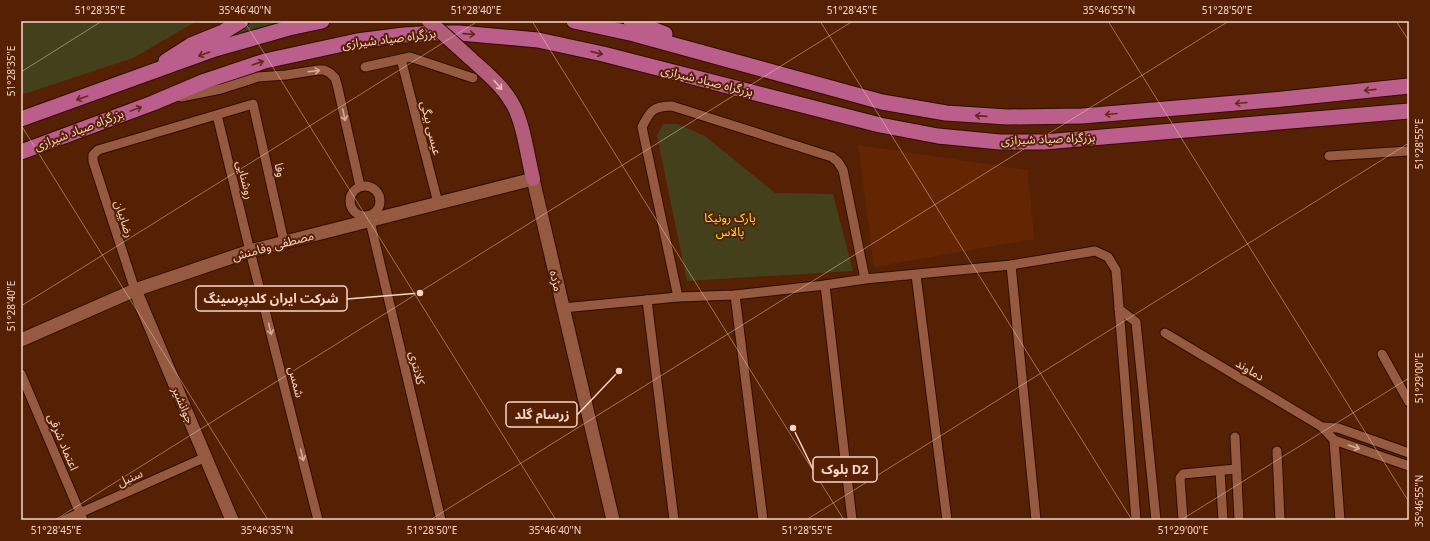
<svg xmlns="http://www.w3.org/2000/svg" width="1430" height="541" viewBox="0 0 1430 541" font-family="'Noto Sans','Noto Sans Arabic',sans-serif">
	<rect width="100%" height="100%" fill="#562004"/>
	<path fill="#632504" d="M858,145l170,25 6,69 -160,28z"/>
	<g fill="#44401b">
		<path d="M21,21h176l-64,37 -112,37z"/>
		<path d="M251,21h36l-67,18z"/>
		<path d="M663,124h14l28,12 70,57 58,1 20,77 -166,10 -30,-145z"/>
	</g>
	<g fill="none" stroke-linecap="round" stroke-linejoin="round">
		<g stroke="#330c00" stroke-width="11">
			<g id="minor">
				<path d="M401,59l37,144"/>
				<path d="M365,67l45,-10 63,21"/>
				<path d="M181,97l40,-8 37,-12 28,-2 32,-5h6l6,3 5,5 2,6 23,102"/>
				<path d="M217,115l33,136 68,269"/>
				<path d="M1329,156l80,-5"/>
				<circle cx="365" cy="201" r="15"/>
				<path d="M370,221l71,299"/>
				<path d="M1011,265l25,255"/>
				<path d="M916,275l31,245"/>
				<path d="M825,285l27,235"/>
				<path d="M135,290l-42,-129v-6l5,-5 155,-46 31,138"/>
				<path d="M735,295l28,225"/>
				<path d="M678,297l-36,-170c8,-16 11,-21 30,-21l160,51 6,5 5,8 22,109"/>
				<path d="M647,300l27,220"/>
				<path d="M563,308l115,-11 57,-2 90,-10 40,-6 146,-14 84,-14 13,6 8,13 20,250"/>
				<path d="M1119,309l17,13 20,198"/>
				<path d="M1165,333l157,94 12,13 75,26"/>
				<path d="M1382,354l27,48"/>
				<path d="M21,374l62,146"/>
				<path d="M1322,427l16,1 71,25"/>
				<path d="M1235,437l4,83"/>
				<path d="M1334,440l6,80"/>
				<path d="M1277,451l3,69"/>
				<path d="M1220,471l3,49"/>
				<path d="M64,520l142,-63"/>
				<path d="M1183,520l-3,-42 3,-4 53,-5"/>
			</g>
		</g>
		<g stroke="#330c00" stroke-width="15">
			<g id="secondary">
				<path d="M135,290l97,230"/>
				<path d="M21,340l114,-50 115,-39 283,-72 80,341"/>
			</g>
		</g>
		<g stroke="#330c00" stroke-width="16">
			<path id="primary" d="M470,58c15,14 32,27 42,45 11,17 16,56 21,76"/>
		</g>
		<g stroke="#330c00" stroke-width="17">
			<g id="trunk">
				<path d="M574,21l60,13 248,68 64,11 61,4 75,-1 191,-16 136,-14"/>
				<path d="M631,21l34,13"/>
				<path d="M166,61l25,-16 32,-13 18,-11"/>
				<path d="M21,119l194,-70 74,-21 33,-7"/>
				<path d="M21,152l132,-49 52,-22 60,-20 92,-20 47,-6 33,-2h22l79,7 65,14 277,71 58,11 62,6h44l365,-31"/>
			</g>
		</g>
		<use href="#minor" stroke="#955a40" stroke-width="9"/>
		<use href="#secondary" stroke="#955a40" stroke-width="13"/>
		<use href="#primary" stroke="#b25d79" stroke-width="14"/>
		<use href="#trunk" stroke="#bc5e8c" stroke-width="15"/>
		<g stroke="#330c00" stroke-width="16" stroke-linecap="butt">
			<path id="primary-bridge" d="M429,21l41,37"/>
		</g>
		<use href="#primary-bridge" stroke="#b25d79" stroke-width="14"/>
	</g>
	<defs><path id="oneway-shaft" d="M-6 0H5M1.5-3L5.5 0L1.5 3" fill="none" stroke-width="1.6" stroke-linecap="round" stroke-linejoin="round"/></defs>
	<g stroke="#652918">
		<use href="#oneway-shaft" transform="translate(469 34) rotate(4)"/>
		<use href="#oneway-shaft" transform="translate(597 53) rotate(13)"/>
		<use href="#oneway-shaft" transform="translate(204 54) rotate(160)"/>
		<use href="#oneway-shaft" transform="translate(258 63) rotate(-19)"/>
		<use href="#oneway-shaft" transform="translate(1370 90) rotate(174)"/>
		<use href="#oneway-shaft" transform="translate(82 98) rotate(161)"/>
		<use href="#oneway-shaft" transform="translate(1241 103) rotate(175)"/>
		<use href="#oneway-shaft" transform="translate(136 109) rotate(-20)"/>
		<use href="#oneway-shaft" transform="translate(1111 114) rotate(175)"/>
		<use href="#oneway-shaft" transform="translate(981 116) rotate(-176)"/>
	</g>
	<g stroke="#d6ab98">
		<use href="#oneway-shaft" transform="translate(314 71) rotate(-7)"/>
		<use href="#oneway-shaft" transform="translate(344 115) rotate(78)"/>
		<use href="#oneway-shaft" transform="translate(270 329) rotate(76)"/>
		<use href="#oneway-shaft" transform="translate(1354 447) rotate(19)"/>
		<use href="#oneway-shaft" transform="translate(302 455) rotate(76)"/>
	</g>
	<use stroke="#ebbeb8" href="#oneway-shaft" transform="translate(498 85) rotate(49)"/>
	<path fill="none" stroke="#f9d6c8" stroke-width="1" stroke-opacity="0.45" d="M244,21l312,499M532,21l312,499M820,21l312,499M1108,21l301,481M1396,21l13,20M21,72l81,-51M21,125l247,395M21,306l457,-285M55,520l798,-499M430,520l799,-499M806,520l603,-377M1181,520l228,-142"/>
	<g text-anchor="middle" stroke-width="4" stroke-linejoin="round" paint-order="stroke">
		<g font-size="12" fill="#f9d6c8" stroke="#562004">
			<text transform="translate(389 39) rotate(-7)" y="4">بزرگراه صیاد شیرازی</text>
			<text transform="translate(707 81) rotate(14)" y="4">بزرگراه صیاد شیرازی</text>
			<text transform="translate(431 128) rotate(76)" y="4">عیسی بیگی</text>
			<text transform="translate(79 130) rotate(-21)" y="4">بزرگراه صیاد شیرازی</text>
			<text transform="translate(1048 139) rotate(-2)" y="4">بزرگراه صیاد شیرازی</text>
			<text transform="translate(280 170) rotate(77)" y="4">وفا</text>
			<text transform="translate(245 180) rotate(76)" y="4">روشنایی</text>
			<text transform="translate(124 219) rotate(72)" y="4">رضاییان</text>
			<text transform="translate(273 246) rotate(-15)" y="4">مصطفی وفامنش</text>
			<text transform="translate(556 281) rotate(77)" y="4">مژده</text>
			<text transform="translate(417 368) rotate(77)" y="4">کلانتری</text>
			<text transform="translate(1250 370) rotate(31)" y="4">دماوند</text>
			<text transform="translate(296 382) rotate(76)" y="4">شمس</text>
			<text transform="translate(183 405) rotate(67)" y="4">جوانشیر</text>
			<text transform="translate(63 442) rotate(67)" y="4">اعتماد شرقی</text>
			<text transform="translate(130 478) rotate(-24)" y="4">سنبل</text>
		</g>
		<g font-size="12" fill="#f6e527" stroke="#562004">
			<text x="730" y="222">پارک رونیکا<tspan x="730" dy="14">پالاس</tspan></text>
		</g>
	</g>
	<path fill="none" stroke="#f9d6c8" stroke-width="1.5" d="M420 293L347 299M619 371L577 415M793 428L813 469"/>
	<g fill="#f9d6c8" stroke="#562004" stroke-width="1.5">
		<circle cx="420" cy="293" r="4"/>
		<circle cx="619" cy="371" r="4"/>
		<circle cx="793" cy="428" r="4"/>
	</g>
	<g fill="#562004" stroke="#f9d6c8" stroke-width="1.5">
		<rect x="196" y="286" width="151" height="25" rx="4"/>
		<rect x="506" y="402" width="71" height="25" rx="4"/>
		<rect x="813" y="457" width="64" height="25" rx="4"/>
	</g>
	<g font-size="13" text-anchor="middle" font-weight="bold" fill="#f9d6c8">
		<text x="271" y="303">شرکت ایران کلدپرسینگ</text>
		<text x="542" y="419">زرسام گلد</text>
		<text x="845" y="474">بلوک D2</text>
	</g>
	<rect width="1430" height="541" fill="none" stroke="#562004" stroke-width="44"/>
	<rect x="22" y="22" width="1386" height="497" fill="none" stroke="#f9d6c8" stroke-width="1.5"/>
	<g font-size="10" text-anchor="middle" fill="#f9d6c8">
		<text x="100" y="14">51°28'35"E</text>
		<text x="245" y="14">35°46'40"N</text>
		<text x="476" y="14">51°28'40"E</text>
		<text x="852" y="14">51°28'45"E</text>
		<text x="1109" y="14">35°46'55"N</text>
		<text x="1227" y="14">51°28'50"E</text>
		<text transform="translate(11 71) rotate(-90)" y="4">51°28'35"E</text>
		<text transform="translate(1419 144) rotate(-90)" y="4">51°28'55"E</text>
		<text transform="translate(11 306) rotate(-90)" y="4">51°28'40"E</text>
		<text transform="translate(1419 378) rotate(-90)" y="4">51°29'00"E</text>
		<text transform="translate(1419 501) rotate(-90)" y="4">35°46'55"N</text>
		<text x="56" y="534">51°28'45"E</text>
		<text x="267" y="534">35°46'35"N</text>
		<text x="432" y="534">51°28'50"E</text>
		<text x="555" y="534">35°46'40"N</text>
		<text x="807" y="534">51°28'55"E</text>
		<text x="1183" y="534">51°29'00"E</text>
	</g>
</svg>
